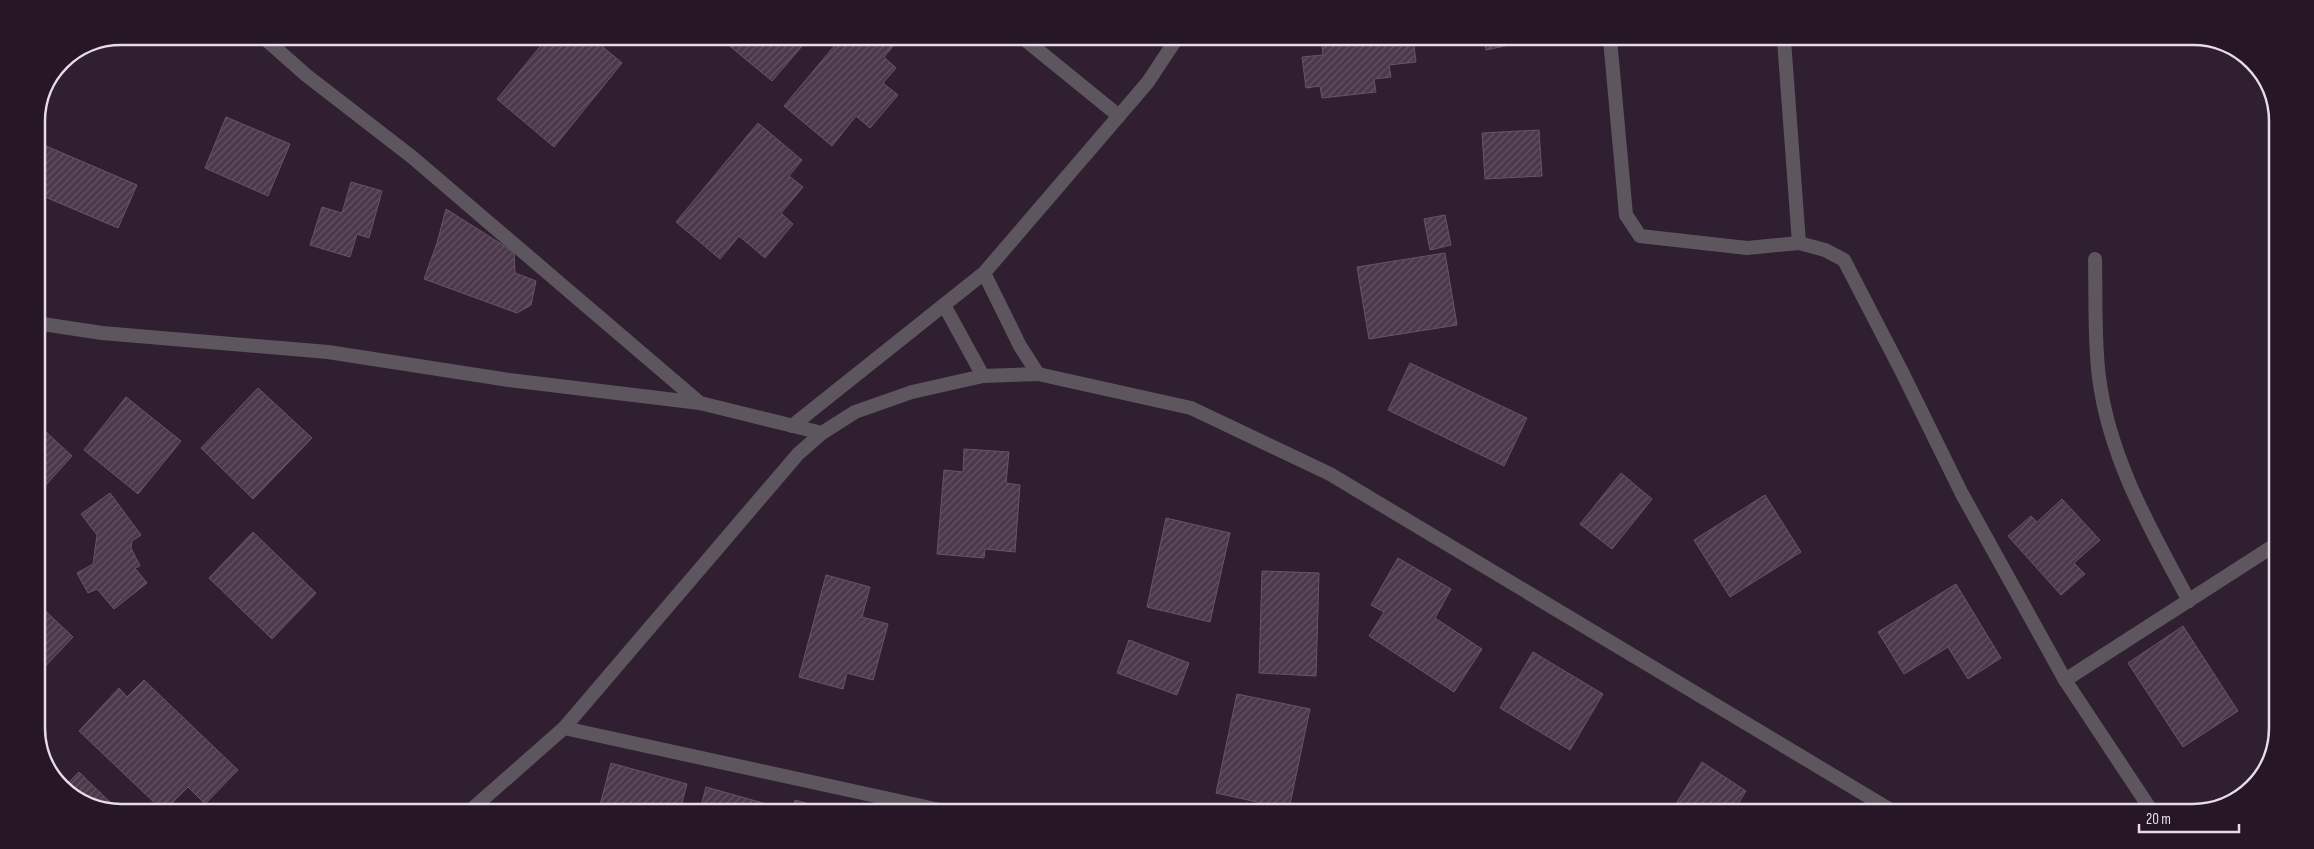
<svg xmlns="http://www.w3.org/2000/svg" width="2314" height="849" viewBox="0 0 2314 849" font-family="'Sofia Sans Condensed',sans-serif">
	<defs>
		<pattern id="building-hatch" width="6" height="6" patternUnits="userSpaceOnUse" patternTransform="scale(1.25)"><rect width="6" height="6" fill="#4b384a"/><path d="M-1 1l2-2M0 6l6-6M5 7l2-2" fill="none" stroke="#655464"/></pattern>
	</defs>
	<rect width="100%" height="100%" fill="#301f30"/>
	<g fill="url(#building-hatch)" stroke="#685468">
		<path d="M548,37h43l31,26 -68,84 -57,-48z"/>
		<path d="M720,38h89l-37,43z"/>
		<path d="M841,38h59l-16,19 12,11 -13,15 15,12 -28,33 -14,-12 -24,30 -48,-40z"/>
		<path d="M1321,39h92l3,23 -27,3 2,12 -17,2 2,13 -54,6 -2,-12 -14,2 -4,-31 21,-2z"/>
		<path d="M1484,39h54l-52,11z"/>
		<path d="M226,117l64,27 -22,52 -63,-28z"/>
		<path d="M758,123l44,37 -13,16 14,11 -22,26 12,11 -28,34 -26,-22 -19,23 -44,-37z"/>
		<path d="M1539,130l3,46 -57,3 -3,-46z"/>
		<path d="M46,146l91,39 -19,43 -82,-35v-25z"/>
		<path d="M351,182l31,9 -13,47 -12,-4 -7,23 -40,-12 12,-38 20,6z"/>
		<path d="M446,209l68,43 1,21 21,8 -5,24 -14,8 -93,-34 13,-36z"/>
		<path d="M1445,215l6,30 -21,5 -6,-31z"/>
		<path d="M1445,253l12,72 -88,14 -12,-72z"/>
		<path d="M1410,363l117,55 -23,48 -116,-56z"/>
		<path d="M258,388l54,50 -59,61 -52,-51z"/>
		<path d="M126,397l55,44 -43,53 -54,-44z"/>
		<path d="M45,431l27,25 -27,30 -9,-8v-38z"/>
		<path d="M964,449l45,3 -3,31 14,2 -5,67 -30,-3 -1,9 -47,-4 7,-84 19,2z"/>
		<path d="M1621,473l31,26 -40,50 -32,-25z"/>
		<path d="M110,493l31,42 -9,6 -1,7 9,18 -5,2 12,15 -33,26 -17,-20 -9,4 -11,-20 16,-9 4,-29 -16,-21z"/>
		<path d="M1765,495l36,57 -71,45 -36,-57z"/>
		<path d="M2062,499l38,41 -26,23 11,11 -24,21 -53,-59 23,-20 6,6z"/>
		<path d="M1166,518l64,15 -20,89 -63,-15z"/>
		<path d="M253,532l63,61 -44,46 -63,-61z"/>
		<path d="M1398,558l53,31 -16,29 47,31 -28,43 -85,-56 15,-24 -13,-7z"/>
		<path d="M1262,571l57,2 -3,103 -57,-3z"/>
		<path d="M826,575l44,12 -8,30 26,7 -15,56 -26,-7 -4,16 -44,-12z"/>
		<path d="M1956,584l45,74 -33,21 -20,-32 -44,27 -26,-42z"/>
		<path d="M36,602l37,35 -37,39z"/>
		<path d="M2183,626l55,85 -55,36 -55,-84z"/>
		<path d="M1129,640l60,23 -12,32 -60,-22z"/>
		<path d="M1533,652l70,42 -33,56 -70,-42z"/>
		<path d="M144,680l94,90 -33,34 -17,-17 -21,21h-7l-81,-77 40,-43 8,9z"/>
		<path d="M1237,694l73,15 -21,100 -73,-16z"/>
		<path d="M1702,762l44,29 -13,21h-62z"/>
		<path d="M611,763l76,21 -7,26 -81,-1z"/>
		<path d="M79,772l37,36h-22l-30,-21z"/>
		<path d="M706,787l64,18 -2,5h-68z"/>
		<path d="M795,800l35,10h-37z"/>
	</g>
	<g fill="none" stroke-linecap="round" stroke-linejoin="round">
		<g stroke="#5e565e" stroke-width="14">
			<path d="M263,37l43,38 106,82 288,246"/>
			<path d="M1023,38l96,78"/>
			<path d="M1610,39l16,176 14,21 107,12 52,-5 26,7 19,10 58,112 60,122 103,186 88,133"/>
			<path d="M1784,40l15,203"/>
			<path d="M2095,259c1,38 -1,80 4,118 10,81 52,153 90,224"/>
			<path d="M984,273l36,73 18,28"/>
			<path d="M944,305l39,71"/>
			<path d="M36,323l66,10 226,19 181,28 191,23 122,30"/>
			<path d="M792,426l192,-153 164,-191 29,-44"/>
			<path d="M2065,680l210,-135"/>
			<path d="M564,728l376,82"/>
			<path d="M472,809l92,-81 234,-274 24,-21 33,-21 57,-20 71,-16 55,-2 153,34 139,66 564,338"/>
		</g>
	</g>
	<path d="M0 0H2314V849H0ZM121 45H2193A76 76 0 0 1 2269 121V728A76 76 0 0 1 2193 804H121A76 76 0 0 1 45 728V121A76 76 0 0 1 121 45Z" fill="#261626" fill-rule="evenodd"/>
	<path fill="none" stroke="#e8dce7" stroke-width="2.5" d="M121 45H2193A76 76 0 0 1 2269 121V728A76 76 0 0 1 2193 804H121A76 76 0 0 1 45 728V121A76 76 0 0 1 121 45Z"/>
	<path d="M2139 824v8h100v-8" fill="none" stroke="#e8dce7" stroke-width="2.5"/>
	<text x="2146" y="824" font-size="15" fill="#e8dce7" stroke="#261626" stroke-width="4" paint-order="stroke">20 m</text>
</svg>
